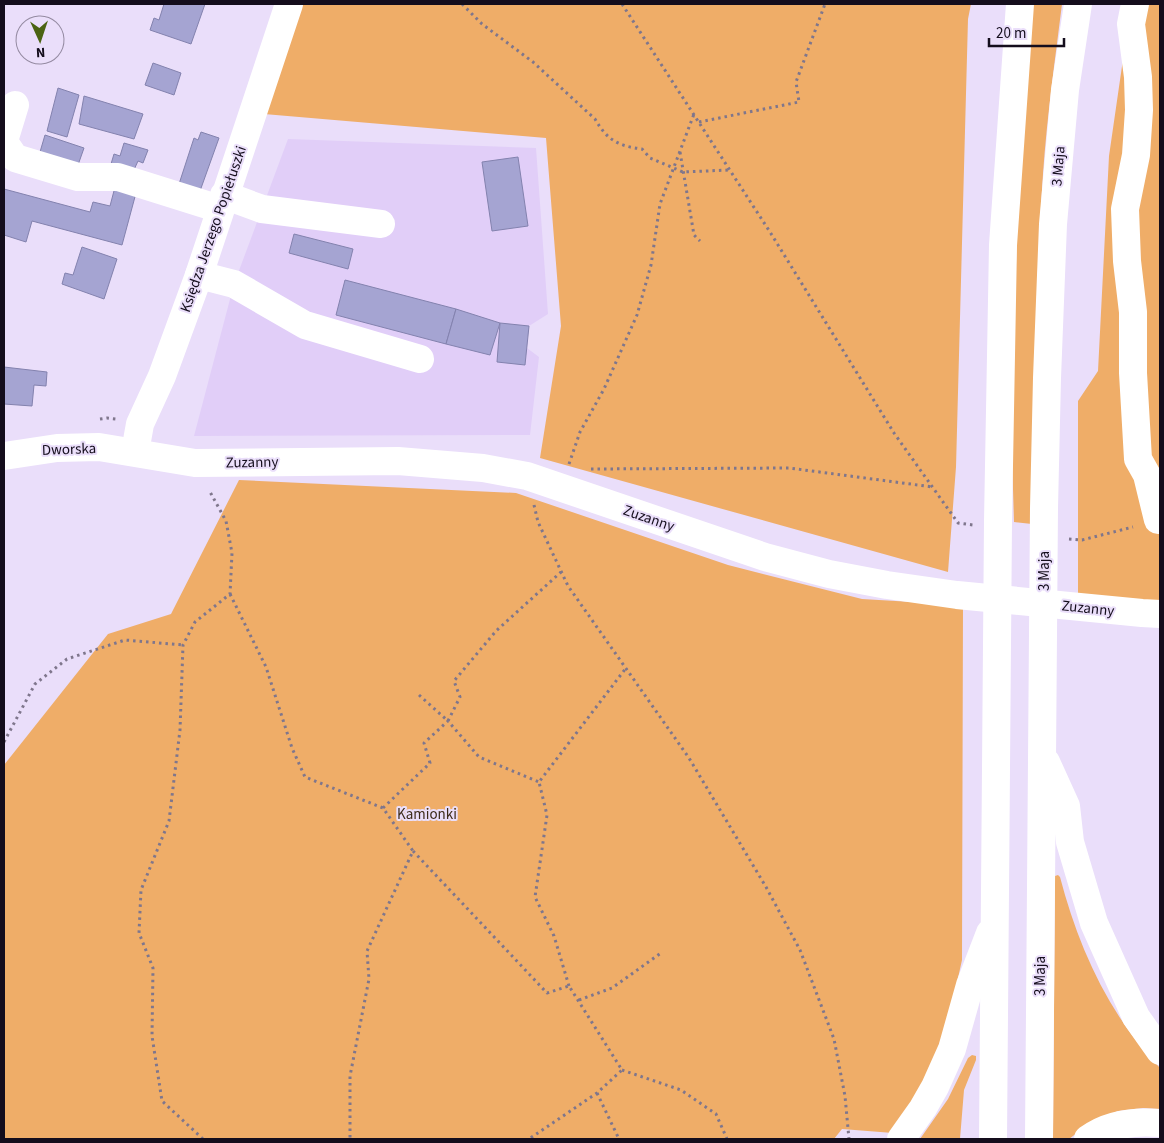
<svg xmlns="http://www.w3.org/2000/svg" width="1164" height="1143" viewBox="0 0 1164 1143" font-family="'Source Sans 3',sans-serif">
	<rect width="100%" height="100%" fill="#eadefa"/>
	<path fill="#e1cef8" d="M288,139l248,9 12,166 -19,12 -2,22 12,9 -9,78 -336,1 40,-152z"/>
	<g fill="#efad68">
		<path d="M303,4h668l-3,15 -12,448 -8,105 -408,-114 21,-132 -15,-188 -282,-24z"/>
		<path d="M1033,4h29c-7,56 -15,113 -19,170 -8,116 -9,233 -11,350l-18,-2 -3,-100 7,-220z"/>
		<path d="M1131,4h29v598l-82,-7v-194l20,-30 11,-215z"/>
		<path d="M239,480l277,13 212,72 134,34 101,6 -1,355 -20,90 -49,83 -51,-4 -8,10h-830v-374l104,-131 63,-20z"/>
		<path d="M1058,875l2,2c18,69 49,139 100,191v41l-17,-1 -25,3 -28,12 -21,16h-16l2,-263z"/>
		<path d="M972,1055l4,1v4l-12,30 -4,49h-40l28,-40 20,-41z"/>
	</g>
	<g fill="#a5a4d2" stroke="#8382ae">
		<path d="M164,4h41l-14,40 -41,-14 4,-12 5,2z"/>
		<path d="M153,63l28,10 -7,22 -29,-10z"/>
		<path d="M58,88l21,7 -12,42 -20,-6z"/>
		<path d="M84,96l59,18 -9,25 -55,-15z"/>
		<path d="M201,132l18,6 -19,53 -21,-7 15,-46 4,2z"/>
		<path d="M45,135l39,13 -6,17 -38,-13z"/>
		<path d="M124,143l24,7 -5,13 -5,-2 -5,11 -22,-8 3,-10 6,2z"/>
		<path d="M518,157l10,69 -36,5 -10,-69z"/>
		<path d="M115,187l21,6 -14,52 -90,-24 -6,21 -22,-7v-46l86,23 3,-10 17,4z"/>
		<path d="M294,234l59,15 -5,20 -59,-16z"/>
		<path d="M82,247l35,12 -13,40 -42,-15 3,-11 8,2z"/>
		<path d="M345,280l111,29 -10,35 -110,-29z"/>
		<path d="M456,309l44,14 -10,32 -44,-11z"/>
		<path d="M500,323l29,3 -4,39 -28,-3z"/>
		<path d="M4,367l43,5 -1,14 -12,-1 -2,21 -28,-2z"/>
	</g>
	<g fill="none" stroke-linecap="round" stroke-linejoin="round">
		<g stroke="#7f768c" stroke-width="3" stroke-dasharray="2.5 4" stroke-linecap="butt">
			<path d="M462,4l20,20 51,38 62,57c12,21 23,27 47,30l8,9 33,14 46,-2"/>
			<path d="M622,4l148,228 124,201 64,90 15,2"/>
			<path d="M699,122l100,-20 -3,-20 29,-78"/>
			<path d="M680,152l14,83 6,6"/>
			<path d="M100,419l7,-1 9,1"/>
			<path d="M569,464l11,-32 24,-43 33,-74 14,-50 9,-61 34,-90"/>
			<path d="M591,469l198,-1 144,19"/>
			<path d="M534,505l4,17 30,64 121,172 77,129 34,63 34,89 11,57 4,43"/>
			<path d="M1069,539l13,1 51,-13"/>
			<path d="M230,594l36,73 26,81 13,29 78,31 30,43 -46,100 2,28 -19,97v63"/>
			<path d="M419,695l29,26 12,-24 -6,-16 42,-50 65,-59"/>
			<path d="M4,742l31,-58 32,-25 58,-19 58,5"/>
			<path d="M383,808l47,-45 -6,-20 24,-22 31,36 60,25"/>
			<path d="M413,851l134,142 22,-7 53,84 -25,23 -68,46"/>
			<path d="M569,986l-15,-50 -19,-39 12,-82 -8,-33 87,-114"/>
			<path d="M579,1000l33,-12 49,-35"/>
			<path d="M622,1070l59,20 35,24 11,25"/>
			<path d="M597,1093l22,46"/>
			<path d="M203,1139l-41,-38 -10,-65 1,-68 -14,-35 2,-43 28,-69 11,-91 3,-85 12,-23 35,-28 2,-41 -6,-32 -17,-31"/>
		</g>
		<g stroke="#fff" stroke-width="28">
			<path d="M1135,4l-4,20 7,53 1,33 -3,45 -11,54 2,52 6,51v61l5,86 9,16 11,45h2"/>
			<path d="M4,141l11,-36"/>
			<path d="M4,142l11,16 63,19h40l102,32"/>
			<path d="M224,195l38,14 119,15"/>
			<path d="M199,275l35,9 71,41 115,34"/>
			<path d="M135,452l5,-28 22,-48 37,-101 90,-271"/>
			<path d="M4,456l53,-8 42,-1 96,16 203,-2 85,7 44,8 238,81 64,17 58,11 70,10 185,18 18,1"/>
		</g>
		<g stroke="#fff" stroke-width="28">
			<path d="M1046,762l20,44 4,36 24,81 42,94 24,34"/>
			<path d="M901,1139l22,-31 12,-21 17,-38 18,-64 20,-52"/>
			<path d="M993,1139l5,-618 5,-276 17,-241"/>
			<path d="M1039,1139l5,-631 3,-130 6,-154 12,-134 13,-86"/>
			<path d="M1088,1139c21,-16 47,-18 72,-16"/>
		</g>
	</g>
	<g text-anchor="middle" stroke-width="4" stroke-linejoin="round" paint-order="stroke">
		<g font-size="15" fill="#140d1c" stroke="#eadefa">
			<text transform="translate(1058 166) rotate(-85)" y="5">3 Maja</text>
			<text transform="translate(213 229) rotate(-71)" y="5">Księdza Jerzego Popiełuszki</text>
			<text transform="translate(69 449) rotate(-2)" y="5">Dworska</text>
			<text transform="translate(252 462) rotate(-1)" y="5">Zuzanny</text>
			<text transform="translate(649 518) rotate(19)" y="5">Zuzanny</text>
			<text transform="translate(1044 571) rotate(-90)" y="5">3 Maja</text>
			<text transform="translate(1088 608) rotate(6)" y="5">Zuzanny</text>
			<text transform="translate(1040 976) rotate(-90)" y="5">3 Maja</text>
		</g>
		<g font-size="15" fill="#3d2b1a" stroke="#eadefa">
			<text x="427" y="819">Kamionki</text>
		</g>
	</g>
	<rect width="1164" height="1143" fill="none" stroke="#140d1c" stroke-width="10"/>
	<g transform="translate(40 40) rotate(177)"><circle r="24" fill="#eadefa" stroke="#948aa1"/>
	<path d="M0-4L9 19L0 12L-9 19Z" fill="#4b6312"/>
	<text y="-8" font-size="14" font-weight="bold" text-anchor="middle" fill="#140d1c">N</text>
	</g>
	<path d="M989 38v8h75v-8" fill="none" stroke="#140d1c" stroke-width="2.5"/>
	<text x="996" y="38" font-size="15" fill="#140d1c" stroke="#eadefa" stroke-width="4" paint-order="stroke">20 m</text>
</svg>
